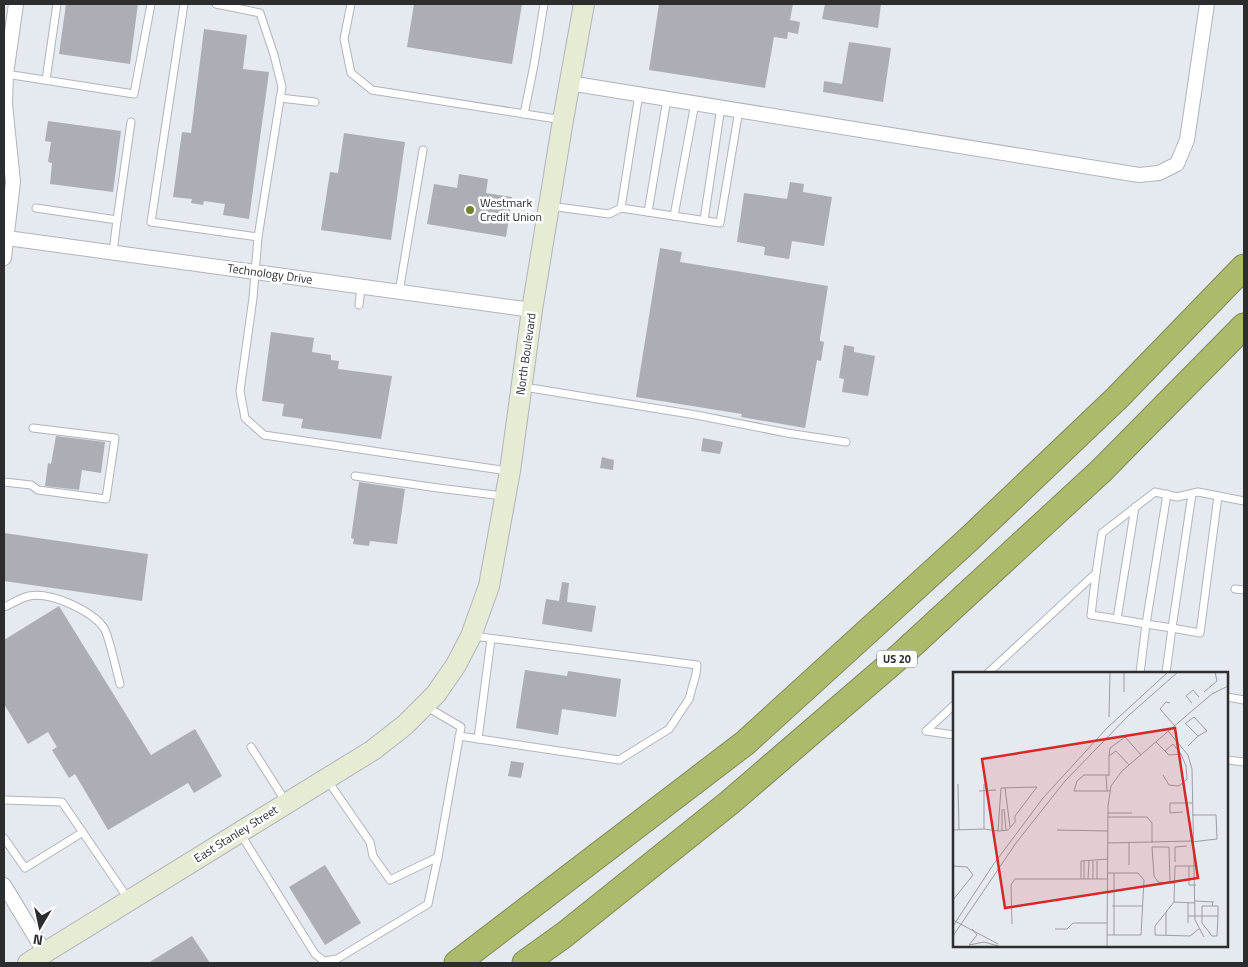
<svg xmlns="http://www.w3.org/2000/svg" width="1248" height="967" viewBox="0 0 1248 967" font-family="'Titillium Web',sans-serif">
	<rect width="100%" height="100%" fill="#e5e9f0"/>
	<g fill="#abaeb5">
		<path d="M66,4h72l-8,60 -71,-10z"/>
		<path d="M414,4h108l-10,60 -105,-17z"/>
		<path d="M659,4h134l-3,16 10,2 -2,12 -10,-2 -1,7 -13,-2 -9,51 -116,-18z"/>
		<path d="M825,4h56l-3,24 -56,-9z"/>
		<path d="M204,29l43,6 -4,34 26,3 -20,147 -26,-4 2,-11 -21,-3 -1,4 -12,-2 1,-4 -19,-2 9,-65 9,1z"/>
		<path d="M849,42l42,6 -8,54 -60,-10 1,-11 18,3z"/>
		<path d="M48,121l73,10 -8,61 -63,-8 2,-21 -4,-1 3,-20 -6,-1z"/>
		<path d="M344,133l61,9 -14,98 -70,-10 9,-58 8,1z"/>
		<path d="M459,174l29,5 -2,14 26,4 -6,40 -79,-13 7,-40 23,4z"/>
		<path d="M790,182l14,2 -1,8 29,5 -8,49 -32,-5 -3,18 -25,-4 1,-8 -28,-5 7,-49 43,6z"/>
		<path d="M660,248l22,4 -2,10 148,24 -8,52v3l4,1 -3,19 -4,-1 -12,68 -64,-11 1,-3 -106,-17z"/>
		<path d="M271,332l43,6 -2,14 19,3v5l8,1 -1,8 54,7 -11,63 -80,-11 2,-9 -21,-3 2,-12 -22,-3z"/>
		<path d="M844,345l10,2v5l21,4 -7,40 -26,-4 2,-13 -5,-1z"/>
		<path d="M56,436l49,6 -4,31 -19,-3 -3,20 -34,-4 3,-23 3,1z"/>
		<path d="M703,438l20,4 -3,12 -19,-3z"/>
		<path d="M602,457l12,3 -1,10 -13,-2z"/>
		<path d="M359,482l46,7 -8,55 -27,-3 -1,5 -16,-2 1,-5 -3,-1z"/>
		<path d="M4,533l144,21 -6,47 -138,-20z"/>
		<path d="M562,582l7,1 -2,19 29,4 -4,26 -50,-8 4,-25 13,2z"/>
		<path d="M59,606l92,149 44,-26 27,47 -28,17 -6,-10 -80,47 -33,-56 -6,4 -17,-28 5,-3 -9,-15 -20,12 -24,-40v-64z"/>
		<path d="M525,670l42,6 1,-5 53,8 -5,38 -54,-8 -4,26 -42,-7z"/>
		<path d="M511,761l13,2 -3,15 -13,-2z"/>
		<path d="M325,865l36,58 -36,22 -36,-58z"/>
		<path d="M192,936l18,27h-62z"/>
	</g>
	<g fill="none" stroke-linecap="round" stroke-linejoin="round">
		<g stroke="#b1b4bb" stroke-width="9">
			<g id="lane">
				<path d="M184,4l-33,218 107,15 24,-150 -8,-32 -14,-42 -44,-9"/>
				<path d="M351,4l-7,35 7,34 21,17 191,30"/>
				<path d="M6,74l128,20 17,-90"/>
				<path d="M46,80l11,-76"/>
				<path d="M280,98l35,4"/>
				<path d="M524,114l10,-49 10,-61"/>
				<path d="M550,206l59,8 12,-6 99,15 19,-113"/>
				<path d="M36,208l81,12 14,-98"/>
				<path d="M621,208l18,-114"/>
				<path d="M648,212l19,-113"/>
				<path d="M674,216l21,-113"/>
				<path d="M704,220l17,-113"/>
				<path d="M258,237l-5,61 -13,93 5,27 19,17 244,36"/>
				<path d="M113,252l4,-32"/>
				<path d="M399,292l24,-142"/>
				<path d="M359,305l2,-18"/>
				<path d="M524,387l172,28 91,18 59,9"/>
				<path d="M355,476l83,12 65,8"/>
				<path d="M4,482l27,3 7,5 68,9 9,-61 -82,-10"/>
				<path d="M1167,494l-21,130 26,4 20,-134"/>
				<path d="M1135,507l-18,112 29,5 -6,49"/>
				<path d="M1096,573l-5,42 26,4"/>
				<path d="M1235,589l9,1"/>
				<path d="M4,607c8,-3 16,-9 25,-11 22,-4 62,14 75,32 5,8 13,45 16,56"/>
				<path d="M988,673l108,-100 6,-40 53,-41 22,5 21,-5 46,9"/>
				<path d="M1166,673l6,-45 28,5 18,-137"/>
				<path d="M1227,697l17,3"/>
				<path d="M954,705l-28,26 28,4"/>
				<path d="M427,707l34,20 -23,130"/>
				<path d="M459,736l160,24 50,-31 20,-30 7,-25 1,-9 -224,-29"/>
				<path d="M478,739l13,-100"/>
				<path d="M251,747l35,55"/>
				<path d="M1227,760l17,2"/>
				<path d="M4,800l58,2 67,98"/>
				<path d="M240,833l75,121 9,7 13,-2 91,-55 10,-47 -48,23 -17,-24 -3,-14 -42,-61"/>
				<path d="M4,838l21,30 58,-36"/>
			</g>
		</g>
		<g stroke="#b1b4bb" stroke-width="16">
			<g id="street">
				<path d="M569,83l570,92 20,-2 18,-9 10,-24 20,-136"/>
				<path d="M7,238l525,72"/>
				<path d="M4,258l9,-76 -8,-78 1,-30 10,-70"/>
				<path d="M4,885l41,68"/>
			</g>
		</g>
		<g stroke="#b1b4bb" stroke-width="22">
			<path id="secondary" d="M28,963l345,-213 32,-25 31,-31 20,-29 15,-29 18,-50 21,-115 22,-161 31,-190 21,-116"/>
		</g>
		<g stroke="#7f8956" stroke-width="27">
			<g id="highway">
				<path d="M457,963l288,-220 223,-203 149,-142 127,-131"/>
				<path d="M525,963l39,-28 165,-132 171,-147 202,-186 142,-144"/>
			</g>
		</g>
		<use href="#lane" stroke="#fff" stroke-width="7"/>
		<use href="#street" stroke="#fff" stroke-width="14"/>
		<use href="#secondary" stroke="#e6ebd3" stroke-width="20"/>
		<use href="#highway" stroke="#acbb6b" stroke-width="25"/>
	</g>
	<circle fill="#74812f" stroke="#fff" stroke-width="2" cx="470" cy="210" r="5"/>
	<g text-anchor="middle" stroke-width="5" stroke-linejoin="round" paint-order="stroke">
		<rect fill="#fff" stroke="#6b6c6d" stroke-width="1" x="877" y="650.5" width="40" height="17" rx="4"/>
		<g font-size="11" font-weight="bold" fill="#2b2d2f">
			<text x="897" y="663">US 20</text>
		</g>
		<g font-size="12" fill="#2b2d2f" stroke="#fff" text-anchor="start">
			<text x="480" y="207">Westmark<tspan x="480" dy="14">Credit Union</tspan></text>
		</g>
		<g font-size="12" fill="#2b2d2f" stroke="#fff">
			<text transform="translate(270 274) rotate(8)" y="4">Technology Drive</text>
			<text transform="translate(526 354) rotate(-82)" y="4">North Boulevard</text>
			<text transform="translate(236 834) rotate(-32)" y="4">East Stanley Street</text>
		</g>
	</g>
	<g transform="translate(953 672)">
		<rect width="275" height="275" fill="#e5e9f0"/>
		<path fill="none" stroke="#9b9ea3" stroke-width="1" d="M171,20v-20M251,20l13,-11 -2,-9M217,31l-4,-1 -6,7 15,17M239,31l-6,-7 7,-6 6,7M156,45l1,-45M232,51l13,13 -10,10M233,51l8,-6 13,14 -9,5M215,59l20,24 4,14 3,151 9,17M203,70l13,13 12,-1 5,12M212,79l8,-7 8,10M176,93l-13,-14 -7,5 1,-8 15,-11 16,18M153,103l1,16M156,103h-25l-7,6 -3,10h36M210,103l6,10 10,1 8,-7 -1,-14M156,104v-20M5,112l1,46M31,112v45M52,116l5,39M26,119l17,-1M49,137v22M51,137l2,21M230,140l-13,1v-10h22M155,141h24M155,145h39l5,6v20M31,157l14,2 3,-43 36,-1 -22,29v6l-7,8 -10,1M0,158l31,-1M104,158l51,1M238,170l26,-3 -1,-24h-24M155,171l83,-2M131,189v18M144,189v18M222,190v-15l12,-1M176,193v-23M0,194l14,1 6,8 -20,25M236,194v19h7M128,207v-18l27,-2M135,207l1,-18M140,207v-18M217,211l-12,-1 -4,-6 -2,-29h17l1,36h5M242,229l19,1M221,230l1,-36h20M242,231l-21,-1 -19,24v9l35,1 10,-8M159,234h31M259,234h-10v17l10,13h5l1,-20M213,240v23M235,244h30v-10h-6l1,-4M0,248l45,24M235,251v-20M59,252l-1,-39 4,-6h93M0,254l40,-61 50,-67 64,-70 61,-56M102,257h12l6,-6h34M154,263h34l3,-55 -6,-7h-30M161,263v-62M0,264l63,-93 49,-62 64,-66 49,-43M16,273l15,-3 18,5M16,273l8,-10 -5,-6M154,275l1,-141 3,-20 11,-15 71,-61 19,-16 16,-8"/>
		<path fill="#d62828" fill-opacity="0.15" stroke="#d62828" stroke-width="2.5" d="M222,56l23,150 -193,30 -23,-149z"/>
		<rect width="275" height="275" fill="none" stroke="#2b2d2f" stroke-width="2.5"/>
	</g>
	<rect width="1248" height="967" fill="none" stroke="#2b2d2f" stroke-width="10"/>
	<g transform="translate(40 927) rotate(189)" stroke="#ffffff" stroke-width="4" paint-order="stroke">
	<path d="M0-4L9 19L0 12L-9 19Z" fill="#2b2d2f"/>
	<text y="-8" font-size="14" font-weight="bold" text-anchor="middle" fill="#2b2d2f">N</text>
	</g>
</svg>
